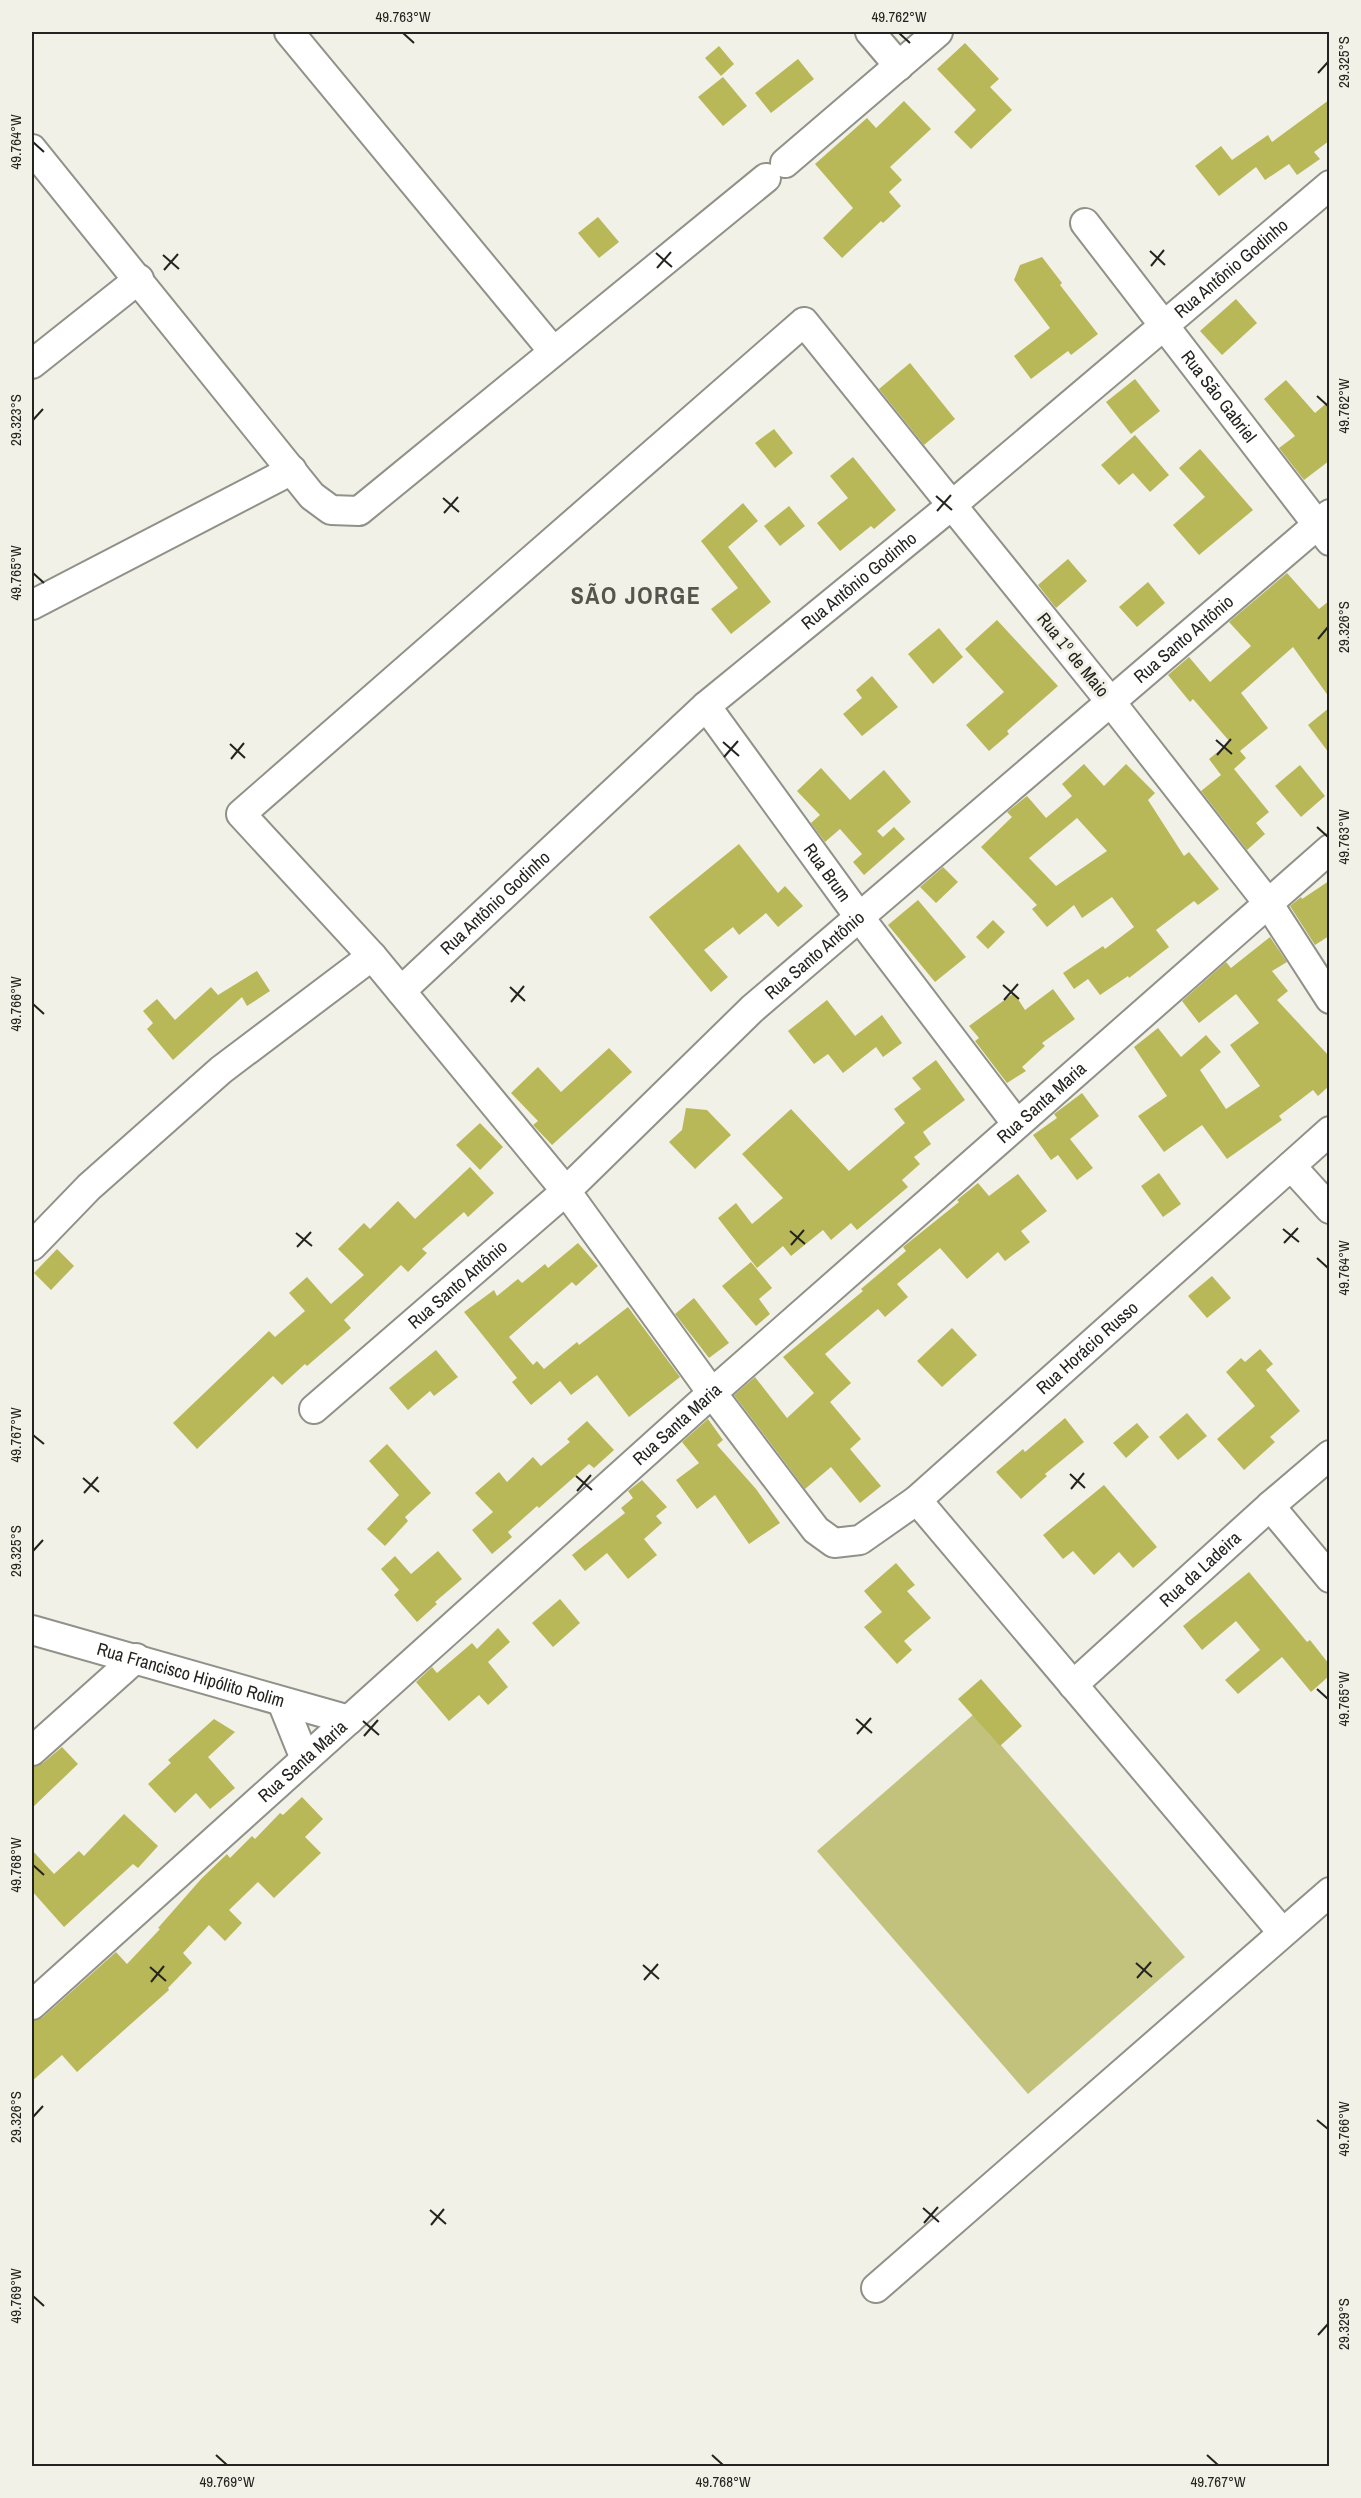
<svg xmlns="http://www.w3.org/2000/svg" width="1361" height="2498" viewBox="0 0 1361 2498" font-family="'Archivo Narrow',sans-serif">
	<rect width="100%" height="100%" fill="#f1f1e7"/>
	<path fill="#c2c27c" d="M974,1714l211,243 -157,137 -211,-243z"/>
	<g fill="#b9b859" fill-rule="evenodd">
		<path d="M965,43l34,36 -9,8 22,23 -41,39 -17,-17 22,-22 -39,-41z"/>
		<path d="M719,46l15,18 -13,12 -16,-18z"/>
		<path d="M798,59l16,20 -43,34 -16,-20z"/>
		<path d="M723,77l24,29 -24,20 -25,-29z"/>
		<path d="M1329,100v41l-15,11 6,7 -23,16 -8,-11 -24,16 -9,-13 -37,29 -24,-30 26,-20 11,14 36,-25 4,7z"/>
		<path d="M904,101l27,28 -41,38 12,13 -13,12 12,14 -18,17 -2,-2 -39,37 -19,-20 30,-30 -38,-44 52,-46 9,10z"/>
		<path d="M598,217l21,25 -20,16 -21,-25z"/>
		<path d="M1042,257l20,26 -2,2 38,49 -27,21 -3,-4 -37,28 -17,-23 36,-28 -36,-48 6,-15z"/>
		<path d="M1236,299l21,24 -35,32 -22,-24z"/>
		<path d="M910,363l45,56 -31,26 -45,-56z"/>
		<path d="M1135,379l25,32 -29,23 -25,-32z"/>
		<path d="M1286,380l29,33 14,-12v60l-25,19 -25,-32 16,-12 -31,-37z"/>
		<path d="M774,429l19,24 -18,15 -20,-25z"/>
		<path d="M1135,435l34,40 -19,17 -17,-19 -14,12 -18,-20z"/>
		<path d="M1200,449l53,61 -54,45 -26,-30 32,-28 -26,-29z"/>
		<path d="M853,457l43,53 -22,19 -3,-3 -31,25 -23,-28 31,-25 -18,-22z"/>
		<path d="M743,503l15,18 -30,26 43,55 -40,32 -20,-25 27,-21 -37,-47z"/>
		<path d="M789,506l16,20 -25,20 -16,-20z"/>
		<path d="M1068,559l19,22 -31,27 -18,-23z"/>
		<path d="M1287,573l32,36 10,-8v96l-36,-50 -52,46 27,35 -28,23 6,7 -12,11 35,43 -13,11 9,11 -18,16 -46,-59 20,-16 -12,-16 21,-17 -37,-43 -3,3 -22,-27 21,-18 21,25 41,-36 -22,-24z"/>
		<path d="M1148,582l17,21 -28,24 -18,-20z"/>
		<path d="M997,620l61,66 -51,45 2,3 -20,17 -23,-26 38,-33 -39,-43z"/>
		<path d="M939,628l24,29 -30,27 -25,-30z"/>
		<path d="M872,676l26,31 -36,29 -19,-22 19,-16 -6,-8z"/>
		<path d="M1329,708v45l-21,-28z"/>
		<path d="M1084,764l20,22 22,-22 29,29 -7,7 36,56 5,-4 30,37 -21,16 -4,-4 -38,29 13,17 -40,31 -1,-2 -28,19 -12,-16 -14,10 -11,-16 40,-27 2,3 29,-22 -22,-30 -30,21 -8,-13 -27,22 -15,-18 5,-4 -56,-58 31,-30 -5,-5 20,-16 19,22 26,-22 -10,-12zM1077,818l30,33 -51,35 -27,-28z"/>
		<path d="M1300,765l25,31 -24,21 -26,-31z"/>
		<path d="M821,768l29,32 34,-30 27,32 -34,29 6,6 11,-10 11,12 -41,36 -11,-13 9,-8 -22,-25 -15,13 -14,-19 9,-8 -23,-24z"/>
		<path d="M739,844l39,49 7,-7 18,20 -25,21 -12,-14 -27,22 -6,-8 -29,23 24,27 -17,15 -62,-75z"/>
		<path d="M943,867l15,15 -22,21 -16,-16z"/>
		<path d="M1329,881v55l-14,9 -25,-39 11,-9 1,2z"/>
		<path d="M918,900l48,57 -31,25 -47,-57z"/>
		<path d="M993,920l12,12 -17,17 -12,-12z"/>
		<path d="M1270,937l17,25 -15,9 16,20 -11,9 52,56v30l-11,10 -5,-6 -34,26 3,4 -55,39 -25,-34 -38,27 -26,-36 29,-20 -33,-49 24,-19 23,29 25,-22 15,17 -21,18 26,39 34,-23 -30,-41 29,-22 -23,-29 -37,29 -17,-22 44,-39 5,6z"/>
		<path d="M257,971l13,20 -23,15 -5,-9 -69,63 -26,-31 6,-6 -10,-12 14,-12 18,21 36,-33 7,8z"/>
		<path d="M1053,989l22,30 -33,24 3,3 -23,21 4,4 -19,12 -32,-42 4,-3 -10,-12 45,-33 11,17z"/>
		<path d="M827,1000l28,36 27,-21 20,28 -19,14 -7,-10 -33,26 -15,-19 -14,10 -26,-33z"/>
		<path d="M609,1048l23,24 -80,73 -19,-20 5,-4 -27,-28 27,-26 23,25z"/>
		<path d="M936,1060l29,40 -42,32 8,12 -17,13 6,7 -18,16 6,7 -51,43 -6,-7 -20,17 -8,-10 -32,26 -8,-10 -26,22 -39,-50 18,-15 16,21 31,-26 -41,-44 49,-45 58,62 56,-48 -11,-14 27,-20 -9,-11z"/>
		<path d="M1082,1093l17,23 -29,23 23,29 -16,12 -19,-25 -7,5 -18,-25 24,-17 -3,-4z"/>
		<path d="M686,1108l21,2 24,25 -36,34 -26,-27 13,-12z"/>
		<path d="M480,1123l23,24 -23,23 -24,-25z"/>
		<path d="M470,1167l24,26 -26,24 -4,-5 -42,37 5,4 -19,19 -7,-7 -57,55 7,8 -29,25 -15,13 -2,-2 -23,21 -9,-9 -76,73 -24,-26 96,-92 6,6 30,-26 -16,-18 18,-16 24,27 33,-29 -26,-26 26,-26 6,6 28,-28 17,18z"/>
		<path d="M1159,1173l22,31 -18,13 -22,-31z"/>
		<path d="M1018,1174l29,37 -26,20 9,11 -25,19 -7,-9 -31,27 -27,-31 -43,36 11,13 -23,20 -7,-8 -53,45 26,29 -21,19 31,37 -11,10 31,37 -21,17 -29,-36 -26,22 -71,-94 21,-18 32,41 27,-25 -31,-36 80,-66 -2,-2 45,-38 -3,-4 56,-45 -2,-2 21,-17 11,13z"/>
		<path d="M578,1243l20,23 -22,20 -4,-4 -63,55 24,28 4,-4 7,8 33,-27 2,3 49,-38 52,70 -51,40 -32,-42 -26,20 -11,-14 -29,24 -19,-23 5,-4 -53,-66 30,-22 3,6 21,-17 4,4 23,-19 3,4z"/>
		<path d="M57,1249l17,17 -23,24 -17,-17z"/>
		<path d="M751,1262l21,26 -13,11 11,15 -14,12 -34,-40z"/>
		<path d="M1212,1276l19,22 -24,20 -19,-22z"/>
		<path d="M694,1298l35,45 -20,15 -34,-44z"/>
		<path d="M952,1328l25,27 -35,32 -25,-26z"/>
		<path d="M1260,1349l13,15 -7,6 34,41 -30,26 5,5 -31,28 -27,-31 38,-33 -29,-34 15,-14 4,4z"/>
		<path d="M436,1350l22,27 -24,19 -4,-5 -22,19 -19,-22z"/>
		<path d="M1187,1413l20,23 -29,24 -19,-23z"/>
		<path d="M1065,1418l19,24 -39,32 2,2 -26,23 -25,-27 27,-23 2,3z"/>
		<path d="M708,1419l15,21 -6,5 39,44 24,34 -31,21 -34,-49 -18,14 -21,-29 23,-17 -17,-21z"/>
		<path d="M587,1421l27,29 -20,18 -5,-4 -50,44 -2,-2 -29,26 4,5 -20,17 -20,-24 21,-18 -18,-19 24,-21 8,10 26,-25 8,9 29,-24 -3,-3z"/>
		<path d="M1137,1423l12,14 -23,21 -13,-15z"/>
		<path d="M387,1444l44,49 -26,24 3,4 -23,25 -18,-17 32,-34 -30,-34z"/>
		<path d="M642,1480l25,27 -11,9 6,7 -18,16 13,16 -29,24 -21,-26 -22,18 -13,-16 53,-42 -4,-5 12,-10 -5,-7z"/>
		<path d="M1104,1485l53,62 -24,21 -14,-16 -25,23 -21,-24 -10,8 -20,-24z"/>
		<path d="M438,1551l24,28 -27,23 2,2 -20,18 -23,-27 5,-5 -18,-21 14,-13 16,18z"/>
		<path d="M896,1563l19,22 -8,6 24,27 -27,23 8,9 -15,14 -33,-37 18,-15 -18,-21z"/>
		<path d="M1249,1572l58,70 3,-2 19,24v12l-18,16 -29,-35 -44,37 -13,-14 35,-30 -24,-29 -34,29 -19,-24z"/>
		<path d="M560,1599l20,24 -27,24 -21,-24z"/>
		<path d="M498,1628l12,14 -22,20 20,25 -20,18 -9,-10 -30,26 -33,-39 16,-15 5,6 35,-30 5,6z"/>
		<path d="M981,1679l41,47 -22,20 -42,-47z"/>
		<path d="M214,1719l21,13 -27,25 27,31 -25,21 -14,-16 -21,20 -27,-29 23,-21 -3,-3z"/>
		<path d="M62,1747l16,17 -46,44v-41l11,-4z"/>
		<path d="M302,1797l21,22 -18,18 16,16 -47,45 -16,-16 -29,28 13,13 -17,18 -16,-16 -26,28 9,10 -24,25 1,2 -92,82 -15,-17 -30,26v-60l11,-4 73,-65 11,12 33,-35 -2,-1 44,-50 25,-24 3,4 22,-22 3,3 25,-26 3,2z"/>
		<path d="M124,1814l34,32 -20,22 -5,-4 -69,63 -32,-36v-41l22,24 25,-23 5,5z"/>
	</g>
	<g fill="none" stroke-linecap="round" stroke-linejoin="round">
		<g stroke="#909188" stroke-width="32">
			<g id="minor">
				<path d="M289,32l264,319"/>
				<path d="M870,32l29,34"/>
				<path d="M32,149l280,347 19,14 28,1 407,-333"/>
				<path d="M785,163l153,-131"/>
				<path id="s1" d="M1085,223l245,318"/>
				<path d="M32,364l107,-85"/>
				<path d="M32,605l260,-135"/>
				<path id="s2" d="M706,706l154,212 156,205"/>
				<path id="s3" d="M401,991l305,-285 246,-201 378,-320"/>
				<path id="s4" d="M1330,999l-62,-96 -158,-202 -306,-379 -563,492 131,142 194,235 146,202 104,137 18,13 26,-3 57,-40 413,-369"/>
				<path d="M1291,1166l39,43"/>
				<path d="M32,1246l57,-59 132,-117 151,-114"/>
				<path id="s5" d="M314,1409l252,-218 186,-182 578,-495"/>
				<path d="M917,1500l365,432"/>
				<path d="M1270,1506l60,72"/>
				<path id="s6" d="M32,1630l317,90"/>
				<path id="s7" d="M1073,1685l197,-179 60,-51"/>
				<path d="M282,1702l23,57"/>
				<path d="M32,1751l104,-93"/>
				<path id="s8" d="M32,2005l680,-612 618,-544"/>
				<path d="M876,2288l454,-396"/>
			</g>
		</g>
		<use href="#minor" stroke="#fff" stroke-width="28"/>
	</g>
	<path fill="none" stroke="#23231f" stroke-width="2" d="M403,33l11,10M899,33l11,10M1318,73l10,-11M33,142l11,10M1150,251l15,14M656,253l16,14M163,255l16,14M1151,266l13,-16M657,268l14,-16M164,270l14,-16M1317,396l11,10M33,420l10,-11M936,496l16,14M443,498l16,14M937,511l14,-16M444,513l14,-16M33,573l11,10M1318,639l10,-12M1216,740l16,14M723,742l16,14M230,744l15,14M1217,755l14,-16M724,757l14,-16M231,759l13,-16M1317,827l11,10M1003,985l16,14M510,987l15,14M1004,1000l14,-16M511,1002l13,-16M33,1004l11,10M1283,1229l16,13M790,1231l15,13M296,1233l16,13M1284,1243l14,-15M791,1245l13,-15M297,1247l14,-15M1317,1258l11,10M33,1435l11,9M1070,1474l15,14M576,1476l16,14M83,1478l16,14M1071,1489l13,-16M577,1491l14,-16M84,1493l14,-16M33,1551l10,-11M1317,1689l11,10M856,1719l16,14M363,1721l16,14M857,1734l14,-16M364,1736l14,-16M33,1865l11,10M1136,1963l16,14M643,1965l16,14M150,1967l16,14M1137,1978l14,-16M644,1980l14,-16M151,1982l13,-16M33,2117l10,-11M1317,2120l11,9M923,2208l16,14M430,2210l16,14M924,2223l14,-16M431,2225l13,-16M33,2296l11,10M1318,2335l10,-11M216,2455l11,10M712,2455l11,10M1207,2455l11,10"/>
	<g text-anchor="middle" stroke-width="6" stroke-linejoin="round" paint-order="stroke">
		<g font-size="18" fill="#23231f" stroke="#f1f1e7">
			<text dy="6" stroke="none"><textPath href="#s3" startOffset="1101">Rua Antônio Godinho</textPath></text>
			<text dy="6" stroke="none"><textPath href="#s1" startOffset="219">Rua São Gabriel</textPath></text>
			<text dy="6" stroke="none"><textPath href="#s3" startOffset="615">Rua Antônio Godinho</textPath></text>
			<text dy="6" stroke="none"><textPath href="#s5" startOffset="1162">Rua Santo Antônio</textPath></text>
			<text transform="translate(1073 655) rotate(51)" y="6">Rua 1º de Maio</text>
			<text dy="6" stroke="none"><textPath href="#s2" startOffset="206">Rua Brum</textPath></text>
			<text dy="6" stroke="none"><textPath href="#s3" startOffset="129">Rua Antônio Godinho</textPath></text>
			<text dy="6" stroke="none"><textPath href="#s5" startOffset="676">Rua Santo Antônio</textPath></text>
			<text dy="6" stroke="none"><textPath href="#s8" startOffset="1354">Rua Santa Maria</textPath></text>
			<text dy="6" stroke="none"><textPath href="#s5" startOffset="190">Rua Santo Antônio</textPath></text>
			<text dy="6" stroke="none"><textPath href="#s4" startOffset="2871">Rua Horácio Russo</textPath></text>
			<text dy="6" stroke="none"><textPath href="#s8" startOffset="868">Rua Santa Maria</textPath></text>
			<text dy="6" stroke="none"><textPath href="#s7" startOffset="172">Rua da Ladeira</textPath></text>
			<text dy="6" stroke="none"><textPath href="#s6" startOffset="165">Rua Francisco Hipólito Rolim</textPath></text>
			<text dy="6" stroke="none"><textPath href="#s8" startOffset="364">Rua Santa Maria</textPath></text>
		</g>
		<g font-size="24" font-weight="bold" letter-spacing="1.5" fill="#54554c" stroke="#f1f1e7">
			<text x="636" y="604">SÃO JORGE</text>
		</g>
	</g>
	<rect width="1361" height="2498" fill="none" stroke="#f1f1e7" stroke-width="66"/>
	<rect x="33" y="33" width="1295" height="2432" fill="none" stroke="#23231f" stroke-width="2"/>
	<g font-size="15" text-anchor="middle" fill="#23231f">
		<text x="403" y="22">49.763°W</text>
		<text x="899" y="22">49.762°W</text>
		<text transform="translate(1344 62) rotate(-90)" y="5">29.325°S</text>
		<text transform="translate(16 142) rotate(-90)" y="5">49.764°W</text>
		<text transform="translate(1344 406) rotate(-90)" y="5">49.762°W</text>
		<text transform="translate(16 420) rotate(-90)" y="5">29.323°S</text>
		<text transform="translate(16 573) rotate(-90)" y="5">49.765°W</text>
		<text transform="translate(1344 627) rotate(-90)" y="5">29.326°S</text>
		<text transform="translate(1344 837) rotate(-90)" y="5">49.763°W</text>
		<text transform="translate(16 1004) rotate(-90)" y="5">49.766°W</text>
		<text transform="translate(1344 1268) rotate(-90)" y="5">49.764°W</text>
		<text transform="translate(16 1435) rotate(-90)" y="5">49.767°W</text>
		<text transform="translate(16 1551) rotate(-90)" y="5">29.325°S</text>
		<text transform="translate(1344 1699) rotate(-90)" y="5">49.765°W</text>
		<text transform="translate(16 1865) rotate(-90)" y="5">49.768°W</text>
		<text transform="translate(16 2117) rotate(-90)" y="5">29.326°S</text>
		<text transform="translate(1344 2129) rotate(-90)" y="5">49.766°W</text>
		<text transform="translate(16 2296) rotate(-90)" y="5">49.769°W</text>
		<text transform="translate(1344 2324) rotate(-90)" y="5">29.329°S</text>
		<text x="227" y="2487">49.769°W</text>
		<text x="723" y="2487">49.768°W</text>
		<text x="1218" y="2487">49.767°W</text>
	</g>
</svg>
